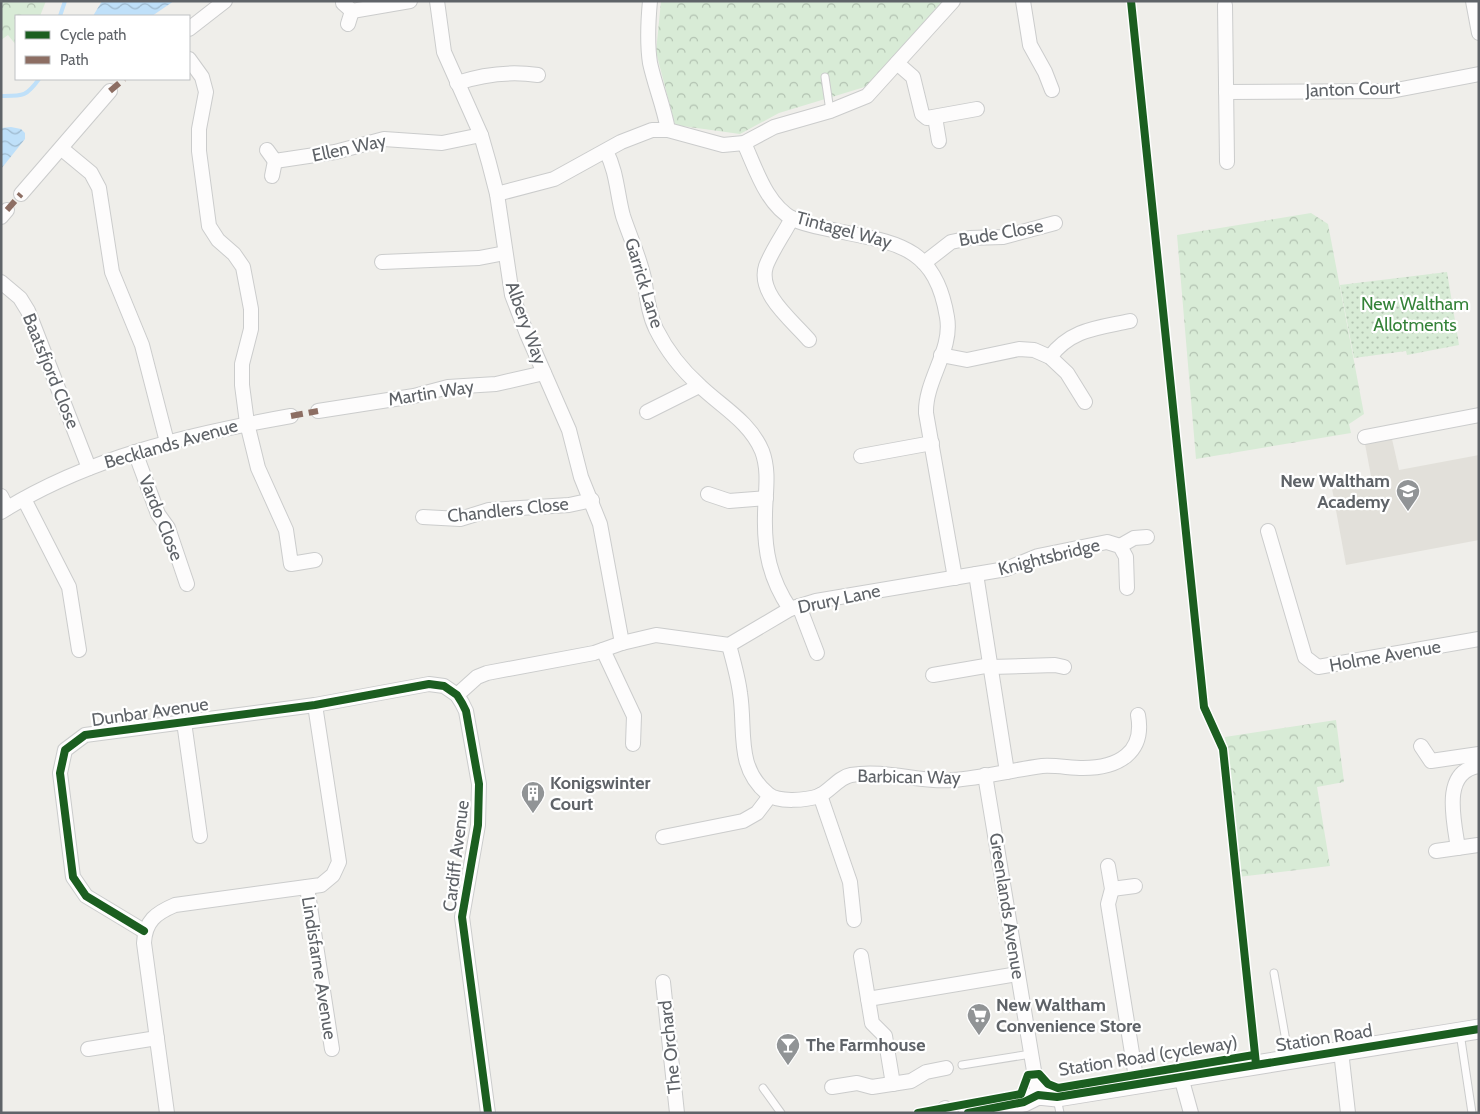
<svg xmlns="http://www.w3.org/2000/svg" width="1480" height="1114" viewBox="0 0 1480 1114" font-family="Cabin,sans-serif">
	<defs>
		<pattern id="forest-crowns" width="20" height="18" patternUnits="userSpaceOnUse" patternTransform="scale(1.25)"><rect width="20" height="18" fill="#d8ebd6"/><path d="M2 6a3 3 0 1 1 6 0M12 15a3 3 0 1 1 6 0" fill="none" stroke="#b2c2b1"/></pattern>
		<pattern id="garden-dots" width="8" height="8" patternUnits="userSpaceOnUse" patternTransform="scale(1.25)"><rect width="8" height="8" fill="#d8ebd6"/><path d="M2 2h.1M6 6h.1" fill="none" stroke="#b2c2b1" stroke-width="1.8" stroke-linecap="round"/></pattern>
		<pattern id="water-waves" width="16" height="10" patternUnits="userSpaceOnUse" patternTransform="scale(1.25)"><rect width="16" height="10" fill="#bfe0f9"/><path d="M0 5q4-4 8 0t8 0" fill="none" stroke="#9eb9cd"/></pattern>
	</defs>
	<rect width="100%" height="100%" fill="#efeeea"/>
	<path fill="#e2e0da" d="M1392,439l7,31 80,-15v85l-133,25 -15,-82 40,-7 -6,-32z"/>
	<g fill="url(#forest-crowns)">
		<path d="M1,1h45l-6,15h-24v29l-8,-10 -7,5z"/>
		<path d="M661,1h283l-76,85 -89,27 -39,21 -65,-9 -19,-73z"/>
		<path d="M1311,213l17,11 36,190 -15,10 2,9 -155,26 -19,-224z"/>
		<path d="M1336,720l8,62 -27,5 13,79 -92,11 -13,-140z"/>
	</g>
	<path fill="url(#garden-dots)" d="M1447,272l12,73 -52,10 -1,-4 -52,7 -14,-73z"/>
	<g fill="url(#water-waves)">
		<path d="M102,1h72l-22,15h-59z"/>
		<path d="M11,127l10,2 4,4v6l-24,30v-41z"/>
	</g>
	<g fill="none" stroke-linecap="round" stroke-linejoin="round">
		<g stroke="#bfe0f9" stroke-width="4">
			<path d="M60,16l5,-15"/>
			<path d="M1,96c22,0 25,1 38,-17"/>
		</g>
		<g stroke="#cbcccc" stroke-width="9">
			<g id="service">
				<path d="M825,77l5,34"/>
				<path d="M1274,973l15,85"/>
				<path d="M1460,1033l12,80"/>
				<path d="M962,1065l69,-11"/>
				<path d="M763,1088l18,25"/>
				<path d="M1057,1098l3,15"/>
			</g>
		</g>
		<g stroke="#cbcccc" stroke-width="16">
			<g id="minor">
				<path d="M437,1l7,51 37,83 8,28 8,31 15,101 15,39 42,96 12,47 19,47 22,119"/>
				<path d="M650,1c-2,21 -3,42 0,62 5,23 14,44 18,67"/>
				<path d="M1023,1l7,44 15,27 7,18"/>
				<path d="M1473,1l6,32"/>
				<path d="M343,3l9,8 -4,13"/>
				<path d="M1225,5l2,157"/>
				<path d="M352,11l58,-10"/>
				<path d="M189,29l36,-28"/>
				<path d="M189,59l13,18 4,15 -7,37v22l10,75 9,14 16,14 9,13 8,42v20l-9,35v21l5,38 11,45 28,62 5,34 24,-4"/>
				<path d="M897,63l16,14 9,37 5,4 50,-9"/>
				<path d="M457,83c27,-9 53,-12 81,-8"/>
				<path d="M1226,92l165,-1 88,-17"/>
				<path d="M935,117l4,24"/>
				<path d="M744,143c12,26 22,61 49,76 12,6 26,8 40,11 62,13 102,14 114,87 6,33 -22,63 -21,96l29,165"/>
				<path d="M62,149l29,24 8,15 13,84 30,73 25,97"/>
				<path d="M267,150l8,11 60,-9 49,-13 58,4 39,-8"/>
				<path d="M606,151c11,21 11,43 17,65 7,21 16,40 21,62 3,17 4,35 12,51 11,22 26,41 44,57 22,21 50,36 62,65 8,21 3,43 3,64 -1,36 5,64 25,94"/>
				<path d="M272,176l3,-15"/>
				<path d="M21,194l89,-103"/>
				<path d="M497,194l57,-15 67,-37 31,-12h16l55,15 21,-2 30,-16 56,-16 37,-15 86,-95"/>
				<path d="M1,217l6,-7"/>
				<path d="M792,218c-8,16 -20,32 -26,48 -9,28 27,55 43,74"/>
				<path d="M382,262l97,-4 26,-5"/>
				<path d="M924,263l27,-21 19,-4 33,-1 52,-14"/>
				<path d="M1,282l19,16 8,13 61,157"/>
				<path d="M941,355l26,5 52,-11 15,1 16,7 17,16 18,29"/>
				<path d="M1050,357c21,-28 48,-29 80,-36"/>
				<path d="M318,411l96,-15 34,-9 48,-3 48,-11"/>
				<path d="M647,412l52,-26"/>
				<path d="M1365,437l114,-22"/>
				<path d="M135,452l23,62 10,14 19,56"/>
				<path d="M861,456l71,-13"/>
				<path d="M708,494l21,7 37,-3"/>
				<path d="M1,496l6,12"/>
				<path d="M24,499l45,88 10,63"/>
				<path d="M1,512c88,-55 189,-78 290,-96"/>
				<path d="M423,517l37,2 29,-9 80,-5 23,-5"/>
				<path d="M1268,531l37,126 13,10 161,-28"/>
				<path d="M1120,546l14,-8 13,-1"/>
				<path d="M976,574l31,198"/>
				<path d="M799,606l18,47"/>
				<path d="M729,645c4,15 9,32 11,48 6,37 -5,74 28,101 10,9 39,6 51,2 11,-5 20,-19 32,-21 35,-6 69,8 101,5 30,-2 60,-10 90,-14 14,-1 28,2 41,2 35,0 62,-15 55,-53"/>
				<path d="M603,650l31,66 -1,28"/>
				<path d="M991,667l64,-2 9,2"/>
				<path d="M933,675l58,-10"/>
				<path d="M457,695l20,-18 10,-4 107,-20 28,-10 34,-8 73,10 61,-36 26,-8 190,-32 32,-13 69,-14 13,4 6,11 1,31"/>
				<path d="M184,722l16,114"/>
				<path d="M1421,746l10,15 48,-7"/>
				<path d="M985,775l53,320"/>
				<path d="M820,795l30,87 4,38"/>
				<path d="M663,837l80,-16 14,-8 13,-17"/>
				<path d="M1458,848c-4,-27 -17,-77 21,-82"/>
				<path d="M1436,851l42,-6"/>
				<path d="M1108,866l4,23 -4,15 29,180"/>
				<path d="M307,887l25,162"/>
				<path d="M1112,889l23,-3"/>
				<path d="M144,931l-58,-35 -13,-19 -13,-104 5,-23 20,-15 230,-30 114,-21 15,2 13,9 5,8 4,8 13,73 -1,41 -16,92 26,196"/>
				<path d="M861,956l11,67 13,13 8,48"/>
				<path d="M663,982l14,131"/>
				<path d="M868,999l150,-25"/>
				<path d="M88,1049l69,-11"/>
				<path d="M1341,1051l7,62"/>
				<path d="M1181,1077l10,36"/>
				<path d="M832,1087l25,-4 15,4 39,-6 15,-9 20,-4"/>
				<path d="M945,1108l1,5"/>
				<path d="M167,1113l-23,-170c1,-22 12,-30 31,-38l146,-20 12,-10 6,-13 -24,-157"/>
			</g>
		</g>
		<g stroke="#cacacb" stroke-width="21">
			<path id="secondary" d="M968,1113l56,-11 14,-7 19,2 422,-68"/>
		</g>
		<use href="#service" stroke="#fdfcfc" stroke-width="7"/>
		<use href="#minor" stroke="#fdfcfc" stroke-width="14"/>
		<use href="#secondary" stroke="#fdfcfc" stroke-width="19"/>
		<g stroke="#8d6e63" stroke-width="6" stroke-dasharray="12 6" stroke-linecap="butt">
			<path d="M110,91l14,-12"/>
			<path d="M7,210l14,-16"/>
			<path d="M291,416l27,-5"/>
		</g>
		<g stroke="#fff" stroke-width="11">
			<g id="cycleway">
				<path d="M1131,1l73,706 19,42 33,315"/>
				<path d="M144,931l-58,-35 -13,-19 -13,-104 5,-23 20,-15 230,-30 114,-21 15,2 13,9 5,8 4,8 13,73 -1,41 -16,92 26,196"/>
				<path d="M918,1113l103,-19 7,-19 11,-1 9,10 10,4 196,-33"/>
				<path d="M968,1113l56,-11 14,-7 19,2 422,-68"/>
			</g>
		</g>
		<use href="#cycleway" stroke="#1b5e20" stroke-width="8"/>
	</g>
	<defs>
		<g id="school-pin" transform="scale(1.25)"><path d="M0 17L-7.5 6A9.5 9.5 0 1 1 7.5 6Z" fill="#919496" stroke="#fff"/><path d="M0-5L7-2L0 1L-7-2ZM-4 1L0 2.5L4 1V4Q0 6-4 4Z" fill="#fff"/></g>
		<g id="building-pin" transform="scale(1.25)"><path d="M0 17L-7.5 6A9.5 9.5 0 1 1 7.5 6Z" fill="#919496" stroke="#fff"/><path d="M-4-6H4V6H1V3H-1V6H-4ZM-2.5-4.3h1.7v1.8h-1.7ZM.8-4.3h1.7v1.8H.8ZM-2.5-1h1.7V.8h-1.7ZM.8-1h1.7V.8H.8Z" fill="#fff"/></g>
		<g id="supermarket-pin" transform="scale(1.25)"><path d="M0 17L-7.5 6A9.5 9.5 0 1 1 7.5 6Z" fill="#919496" stroke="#fff"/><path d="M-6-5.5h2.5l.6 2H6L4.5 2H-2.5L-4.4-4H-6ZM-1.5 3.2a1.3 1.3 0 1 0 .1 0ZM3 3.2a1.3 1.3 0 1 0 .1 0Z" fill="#fff"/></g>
		<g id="bar-pin" transform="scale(1.25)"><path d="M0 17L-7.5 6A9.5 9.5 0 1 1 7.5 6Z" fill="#919496" stroke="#fff"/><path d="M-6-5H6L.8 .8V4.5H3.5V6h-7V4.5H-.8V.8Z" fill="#fff"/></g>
	</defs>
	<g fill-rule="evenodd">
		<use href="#school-pin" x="1408" y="491"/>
		<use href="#building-pin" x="533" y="793"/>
		<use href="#supermarket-pin" x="979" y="1015"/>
		<use href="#bar-pin" x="788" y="1045"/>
	</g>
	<g text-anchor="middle" stroke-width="4.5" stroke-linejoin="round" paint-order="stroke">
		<g font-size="18" fill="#5f6368" stroke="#fff">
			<text transform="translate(1353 89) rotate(-2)" y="6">Janton Court</text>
			<text transform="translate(349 148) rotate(-12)" y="6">Ellen Way</text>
			<text transform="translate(844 230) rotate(15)" y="6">Tintagel Way</text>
			<text transform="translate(1001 233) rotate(-10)" y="6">Bude Close</text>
			<text transform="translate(644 283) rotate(73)" y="6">Garrick Lane</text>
			<text transform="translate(526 323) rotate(70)" y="6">Albery Way</text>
			<text transform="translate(51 371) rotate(68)" y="6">Baatsfjord Close</text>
			<text transform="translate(431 393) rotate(-9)" y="6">Martin Way</text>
			<text transform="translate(171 444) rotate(-16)" y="6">Becklands Avenue</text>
			<text transform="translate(508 510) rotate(-6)" y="6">Chandlers Close</text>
			<text transform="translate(161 518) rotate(68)" y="6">Vardo Close</text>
			<text transform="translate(1049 557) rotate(-14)" y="6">Knightsbridge</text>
			<text transform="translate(839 599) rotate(-12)" y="6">Drury Lane</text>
			<text transform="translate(1385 656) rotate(-10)" y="6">Holme Avenue</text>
			<text transform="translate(150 712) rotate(-8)" y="6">Dunbar Avenue</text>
			<text transform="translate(909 777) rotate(1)" y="6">Barbican Way</text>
			<text transform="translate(456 856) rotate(-83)" y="6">Cardiff Avenue</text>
			<text transform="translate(1007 906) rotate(81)" y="6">Greenlands Avenue</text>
			<text transform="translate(319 968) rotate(81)" y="6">Lindisfarne Avenue</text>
			<text transform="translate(1324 1038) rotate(-9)" y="6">Station Road</text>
			<text transform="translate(670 1047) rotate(-96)" y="6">The Orchard</text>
			<text transform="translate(1148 1056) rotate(-9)" y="6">Station Road (cycleway)</text>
		</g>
		<g font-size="18" fill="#348238" stroke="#fff">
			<text x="1415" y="310">New Waltham<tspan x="1415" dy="21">Allotments</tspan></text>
		</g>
		<g font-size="18" font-weight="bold" fill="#5f6368" stroke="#fff" text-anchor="start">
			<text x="1390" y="487" text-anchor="end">New Waltham<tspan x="1390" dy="21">Academy</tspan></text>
			<text x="550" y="789">Konigswinter<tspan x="550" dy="21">Court</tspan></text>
			<text x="996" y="1011">New Waltham<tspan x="996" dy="21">Convenience Store</tspan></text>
			<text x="806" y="1051">The Farmhouse</text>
		</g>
	</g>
	<rect width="1480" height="1114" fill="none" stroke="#5f6368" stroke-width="5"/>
	<rect x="15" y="15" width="175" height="65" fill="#ffffff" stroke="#bfc1c3"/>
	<rect x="25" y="31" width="25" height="8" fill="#1b5e20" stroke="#bfc1c3"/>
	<text x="60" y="40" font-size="15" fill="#5f6368">Cycle path</text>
	<rect x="25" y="56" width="25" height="8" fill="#8d6e63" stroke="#bfc1c3"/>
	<text x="60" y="65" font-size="15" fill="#5f6368">Path</text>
</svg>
